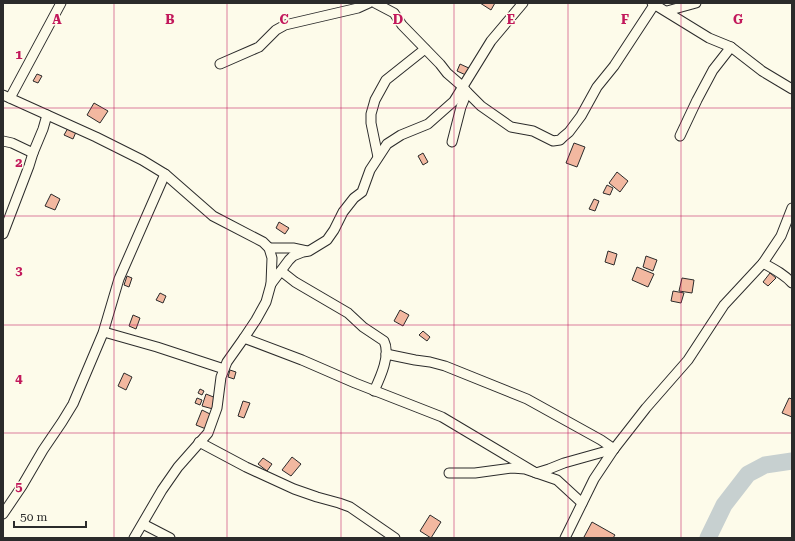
<svg xmlns="http://www.w3.org/2000/svg" width="795" height="541" viewBox="0 0 795 541" font-family="'Roboto Serif',serif">
	<rect width="100%" height="100%" fill="#fdfbea"/>
	<g fill="none" stroke-linecap="round" stroke-linejoin="round">
		<path stroke="#c7d0d0" stroke-width="17" d="M708,538l16,-33 24,-31 17,-9 27,-4"/>
	</g>
	<g fill="#f2b8a0" stroke="#2b2b2b">
		<path d="M480,3h15l-4,7z"/>
		<path d="M460,64l11,5 -3,7 -11,-5z"/>
		<path d="M37,74l5,2 -4,7 -5,-2z"/>
		<path d="M94,103l14,8 -8,12 -13,-8z"/>
		<path d="M68,128l8,4 -3,7 -9,-4z"/>
		<path d="M574,143l11,4 -8,20 -11,-4z"/>
		<path d="M423,153l5,9 -5,3 -5,-9z"/>
		<path d="M617,172l11,9 -8,11 -11,-9z"/>
		<path d="M607,185l6,3 -3,7 -7,-2z"/>
		<path d="M51,194l9,5 -5,11 -10,-4z"/>
		<path d="M594,199l5,2 -4,10 -6,-2z"/>
		<path d="M279,222l10,6 -4,6 -9,-6z"/>
		<path d="M608,251l9,3 -3,11 -9,-3z"/>
		<path d="M646,256l11,4 -4,11 -10,-4z"/>
		<path d="M637,267l17,7 -6,13 -16,-7z"/>
		<path d="M770,273l6,5 -8,8 -5,-4z"/>
		<path d="M127,276l5,2 -3,9 -5,-2z"/>
		<path d="M682,278l12,2 -2,13 -13,-2z"/>
		<path d="M673,291l11,2 -3,10 -10,-2z"/>
		<path d="M160,293l6,3 -3,7 -7,-3z"/>
		<path d="M400,310l9,5 -6,11 -9,-5z"/>
		<path d="M133,315l7,3 -4,11 -7,-3z"/>
		<path d="M423,331l7,6 -3,4 -8,-6z"/>
		<path d="M230,370l6,2 -2,7 -6,-2z"/>
		<path d="M124,373l8,4 -6,13 -8,-4z"/>
		<path d="M200,389l4,2 -2,4 -4,-2z"/>
		<path d="M206,394l10,4 -3,11 -11,-3z"/>
		<path d="M197,398l5,2 -2,5 -5,-2z"/>
		<path d="M789,398l3,1v18l-10,-4z"/>
		<path d="M243,401l7,2 -6,15 -6,-2z"/>
		<path d="M202,410l10,5 -6,14 -10,-4z"/>
		<path d="M292,457l9,7 -10,12 -9,-6z"/>
		<path d="M263,458l9,6 -5,7 -9,-7z"/>
		<path d="M430,515l11,7 -10,16 -11,-7z"/>
		<path d="M592,522l23,13 -2,3h-27l-2,-1z"/>
	</g>
	<g fill="none" stroke-linecap="round" stroke-linejoin="round">
		<g stroke="#2b2b2b" stroke-width="11">
			<g id="minor">
				<path d="M375,3l19,10 8,12 38,39 7,9 15,13 5,6 14,14 30,21 22,4 20,10 7,-1 3,-3 6,-5 12,-16 16,-29 17,-21 40,-61"/>
				<path d="M652,3l57,35 22,9 31,24 30,18"/>
				<path d="M667,11l29,-8"/>
				<path d="M220,64l39,-17 17,-17 9,-5 73,-17 11,-5"/>
				<path d="M3,95l93,42 46,23 23,14 48,42 50,26 6,6 3,10 -1,26 -5,18 -10,18 -12,18 -17,24 -6,15 -4,31 -9,25 -30,34 -16,23 -28,48"/>
				<path d="M10,98l51,-95"/>
				<path d="M680,136l17,-36 16,-30 18,-23"/>
				<path d="M3,141l9,2 21,10"/>
				<path d="M452,142l9,-35 6,-15"/>
				<path d="M378,157l-7,-34v-9l4,-14 11,-20 39,-31"/>
				<path d="M3,234l26,-68 4,-13 10,-24 4,-14"/>
				<path d="M269,248h24l14,3"/>
				<path d="M763,263c11,6 21,11 29,20"/>
				<path d="M281,271l14,11 53,31 15,14 21,14c7,14 -4,37 -10,50"/>
				<path d="M271,284l18,-24 4,-4 10,-4 6,-1 18,-11 7,-10 9,-18 11,-14 8,-6 8,-22 17,-26 14,-9 27,-11 26,-23 37,-60 32,-38"/>
				<path d="M104,332l53,15 67,22"/>
				<path d="M244,338l58,22 53,23 87,34 94,56 13,-4 15,-6 50,-14"/>
				<path d="M386,354l29,6 15,2 15,4 82,33 74,41 13,9"/>
				<path d="M199,442l47,25 48,22 23,8 22,6 11,4 45,31"/>
				<path d="M449,473h26l37,-5 13,1 32,11 25,23"/>
				<path d="M3,514l19,-28 21,-36 19,-28 11,-18 30,-71 16,-54 46,-105"/>
				<path d="M143,524l27,14"/>
				<path d="M565,538l29,-59 20,-30 32,-41 42,-48 36,-55 39,-42 18,-27 11,-28"/>
			</g>
		</g>
		<use href="#minor" stroke="#fdfbea" stroke-width="9"/>
	</g>
	<path fill="none" stroke="#c2185b" stroke-width="1" stroke-opacity="0.55" d="M114,3v535M227,3v535M341,3v535M454,3v535M568,3v535M681,3v535M3,108h789M3,216h789M3,325h789M3,433h789"/>
	<g font-size="13" text-anchor="middle" font-weight="bold" fill="#c2185b" stroke="#fdfbea" stroke-width="3" stroke-linejoin="round" paint-order="stroke">
		<text x="57" y="24">A</text>
		<text x="170" y="24">B</text>
		<text x="284" y="24">C</text>
		<text x="398" y="24">D</text>
		<text x="511" y="24">E</text>
		<text x="625" y="24">F</text>
		<text x="738" y="24">G</text>
		<text x="19" y="59">1</text>
		<text x="19" y="167">2</text>
		<text x="19" y="275">3</text>
		<text x="19" y="383">4</text>
		<text x="19" y="491">5</text>
	</g>
	<rect width="795" height="541" fill="none" stroke="#2b2b2b" stroke-width="8"/>
	<path d="M14 521v6h72v-6" fill="none" stroke="#2b2b2b" stroke-width="2"/>
	<text x="20" y="521" font-size="12" fill="#2b2b2b" stroke="#fdfbea" stroke-width="3" paint-order="stroke">50 m</text>
</svg>
